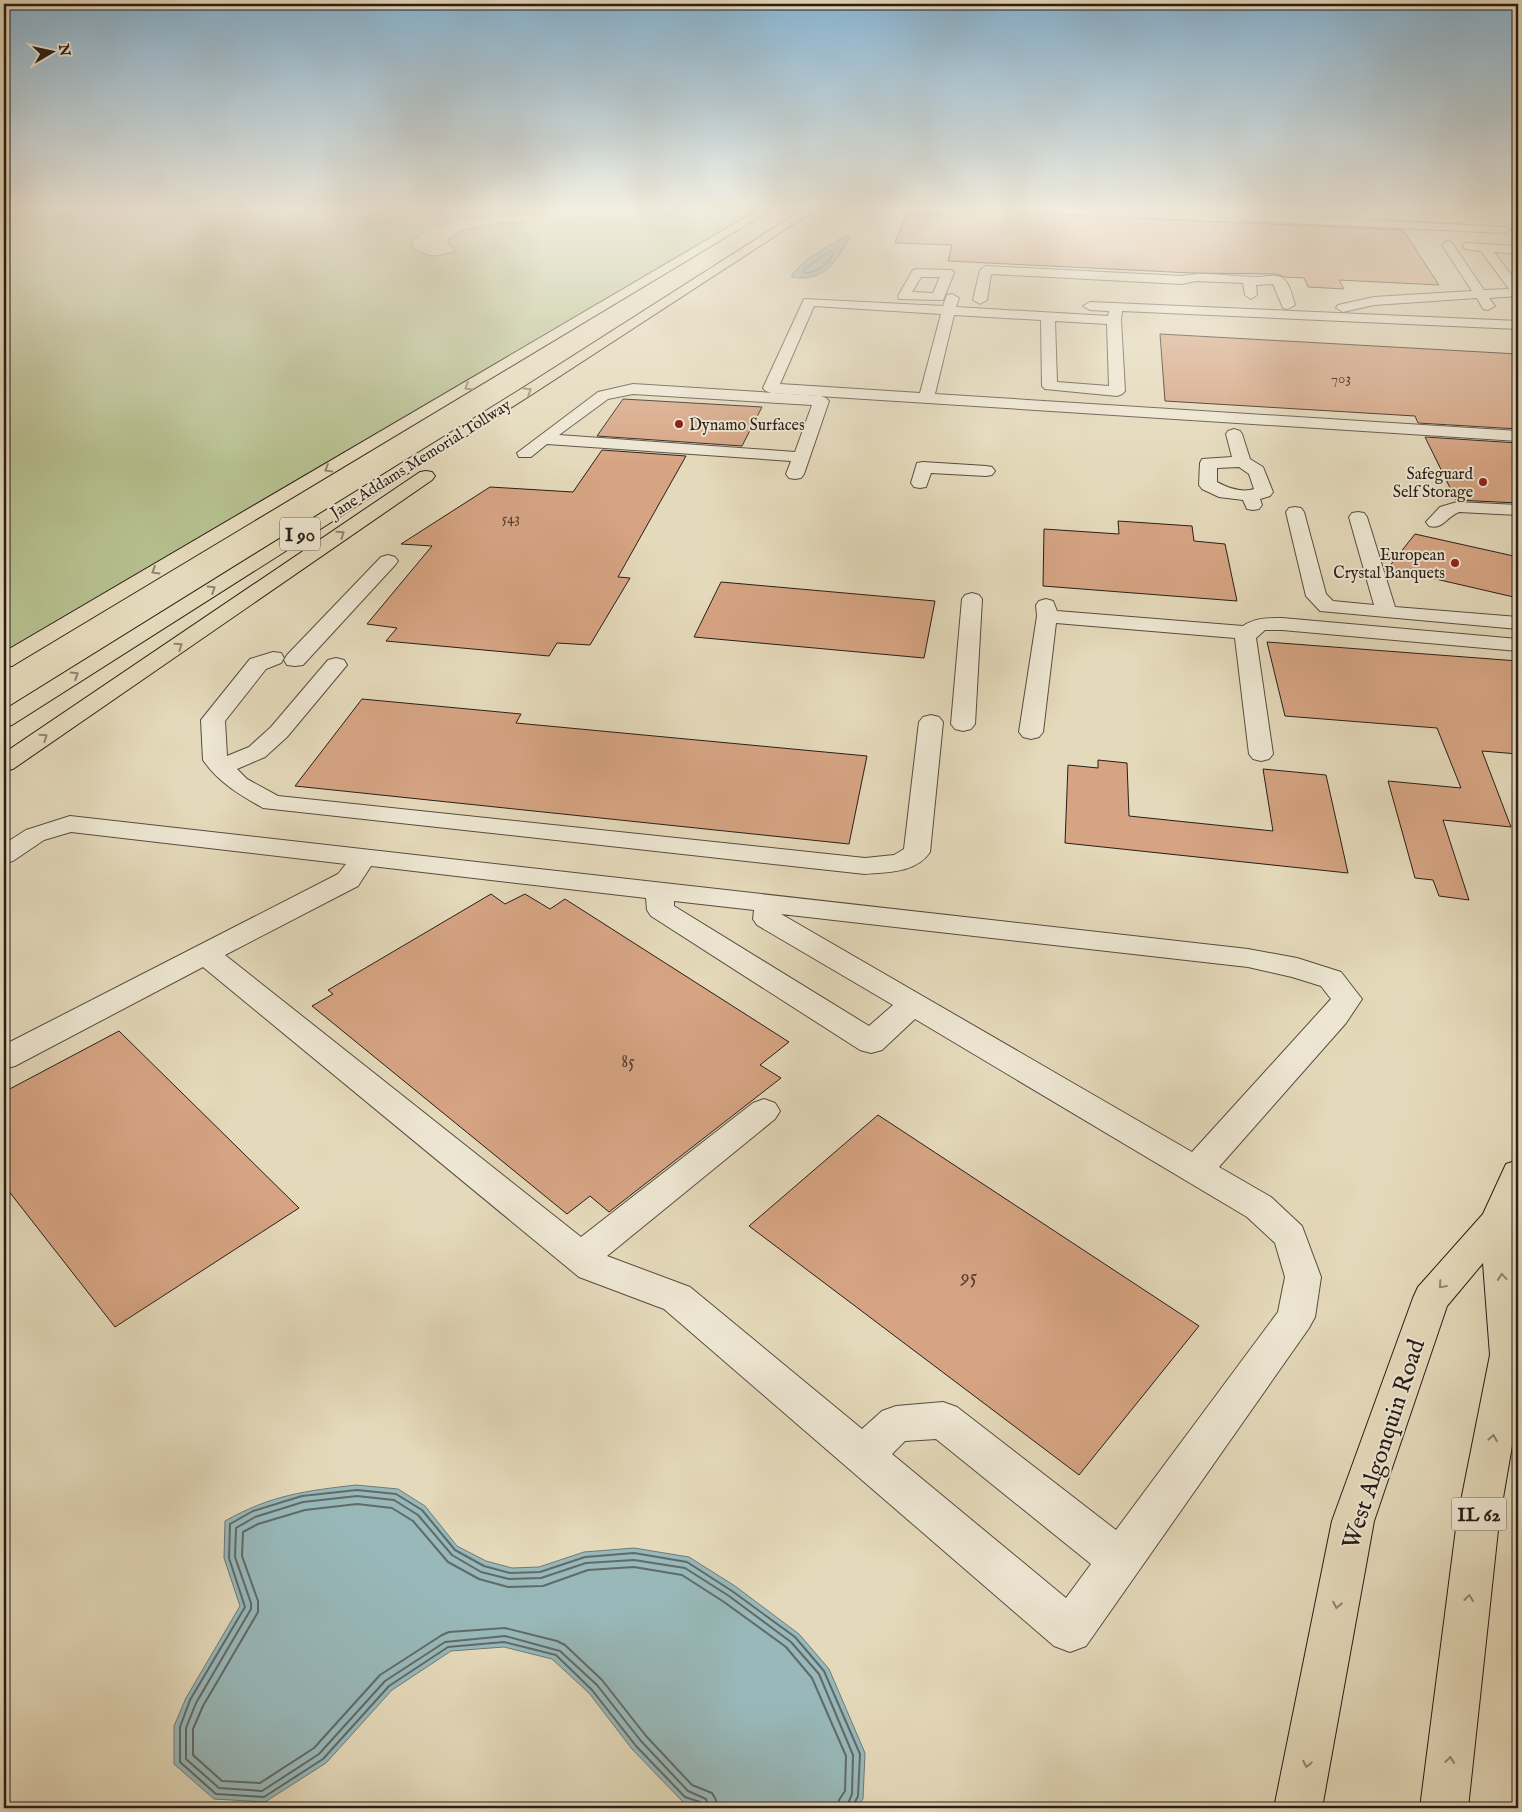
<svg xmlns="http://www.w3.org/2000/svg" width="1522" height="1812" viewBox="0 0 1522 1812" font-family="'IM FELL English',serif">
	<rect width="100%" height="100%" fill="#e4d9ba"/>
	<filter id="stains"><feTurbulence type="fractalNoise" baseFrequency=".004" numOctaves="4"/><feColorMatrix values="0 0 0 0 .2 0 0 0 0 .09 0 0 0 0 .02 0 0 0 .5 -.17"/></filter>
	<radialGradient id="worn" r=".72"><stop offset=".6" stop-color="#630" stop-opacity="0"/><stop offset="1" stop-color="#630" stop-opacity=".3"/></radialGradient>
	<path fill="#b6bf8e" stroke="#706e53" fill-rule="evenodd" d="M4,210h759l-566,336 -193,111zM531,214l4,5 -3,3c-23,1 -68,1 -84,18l1,5 7,6c-19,6 -28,8 -44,-4l1,-6c27,-25 83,-26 118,-27z"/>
	<g fill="#98b8b9" stroke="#6c7a79">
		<path d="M846,235l5,1c-15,24 -25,47 -59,41v-3l14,-14z"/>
		<path d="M356,1485l42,4 27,17 32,40 29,15 26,7 27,-1 45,-15 50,-4 55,9 46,29 64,48 30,35 36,84 -2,46 -7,9h-150l-23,-6 -51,-53 -43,-56 -37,-34 -48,-12 -53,4 -59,39 -66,73 -61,39 -51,-3 -40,-35v-38l12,-28 54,-92 -16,-48 1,-37c46,-26 80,-30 131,-36z"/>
	</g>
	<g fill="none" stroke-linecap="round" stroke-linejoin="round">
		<path stroke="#606a68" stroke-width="1" d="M830,251l3,3c-6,11 -16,19 -29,19v-3z"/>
		<g stroke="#606a68" stroke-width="2">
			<path d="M703,1808l-3,-6 -15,-5 -49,-51 -44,-56 -36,-35 -52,-13 -56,5 -59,39 -66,73 -59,38 -48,-3 -36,-32v-35l10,-27 55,-93 -16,-49 1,-34 23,-13 49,-15 55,-6 39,4 26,16 33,40 29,16 26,7 30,-1 45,-15 49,-4 53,9 45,29 63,46 29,34 36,83 -2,42 -6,12"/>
			<path d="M709,1808l-3,-9 -18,-8 -47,-50 -44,-56 -37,-34 -55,-15 -60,6 -60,39 -66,73 -57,37 -43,-3 -33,-29v-31l10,-25 55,-94v-6l-16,-46 1,-29 19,-11 48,-15 54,-6 37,4 24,15 34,40 29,17 28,7 32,-1 45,-15 48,-3 51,8 44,28 62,46 28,32 34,81 -1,39 -6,14"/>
			<path d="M717,1808l-1,-8 -4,-7 -20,-8 -46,-49 -44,-56 -37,-35 -8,-4 -52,-13 -56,4 -7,3 -62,40 -66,73 -54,35 -38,-2 -29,-26v-26l10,-23 55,-94v-11l-16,-45 1,-24 15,-8 47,-14 52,-6 35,4 21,13 35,41 31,17 29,8 35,-1 45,-16 46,-3 48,8 42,27 62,45 26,31 34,78 -1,35 -6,9 -1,8"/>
		</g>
	</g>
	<g fill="#d6a483" stroke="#291d18">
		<path d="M957,210l446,20 36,55 -100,-5 5,9 -36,-2 -4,-9 -19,-1 -9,-3 -85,-1 -243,-12 4,-16 -57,-2 11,-29 49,2z"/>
		<path d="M1160,334l358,20v75l-100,-6 -3,-7 -250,-15z"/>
		<path d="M623,399l139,8 -20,39 -145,-10z"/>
		<path d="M1425,437l93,6v60l-62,-3z"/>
		<path d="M602,450l84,6 -68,121 12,1 -40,67 -33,-2 -8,13 -163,-15 11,-13 -30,-4 65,-78 -31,-2 89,-57 83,5z"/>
		<path d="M1118,521l74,5 2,15 31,3 12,57 -194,-15 1,-57 75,5z"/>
		<path d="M1415,534l103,23v41l-130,-30z"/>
		<path d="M721,582l214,19 -11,57 -230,-21z"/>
		<path d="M1267,642l251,19v93l-36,-3 29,76 -68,-7 26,80 -30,-4 -6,-16 -18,-2 -27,-97 73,7 -24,-60 -152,-12z"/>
		<path d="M362,699l159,15 -5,9 351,33 -18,88 -554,-58z"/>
		<path d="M1098,760l29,3 2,53 144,15 -10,-62 63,6 22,98 -283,-30 3,-78 30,3z"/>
		<path d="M491,894l14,10 20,-10 25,15 15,-10 224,143 -29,23 21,13 -172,134 -19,-16 -23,18 -255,-208 21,-12 -5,-4z"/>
		<path d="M119,1031l180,177 -184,119 -111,-142v-93z"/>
		<path d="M878,1115l321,211 -120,149 -330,-249z"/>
	</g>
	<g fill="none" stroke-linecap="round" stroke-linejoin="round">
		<g stroke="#584c40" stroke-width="2">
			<g id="minor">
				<path d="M1093,210h22v1c-4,5 -17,4 -22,-1z"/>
				<path d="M1240,210h81l134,6 3,-6h11l-2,4v6l-6,3 -210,-9 254,13 6,3 -6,3 -259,-12 -6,-3z"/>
				<path d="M1448,241l4,2 32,47 25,-1 -28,-38 -16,-2 -2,-3 2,-3 53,3v8l-24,-2 24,32v12l-29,2 6,8 -7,4 -5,-1 -6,-11 -103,7 -31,7 -7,-4 2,-3 36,-8 98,-6 -30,-46z"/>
				<path d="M986,266l196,10c25,-5 50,1 75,1 7,0 17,-3 24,0 9,5 11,19 14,28l-7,4 -5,-1 -10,-24 -17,1 1,10 -6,4 -6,-4 -2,-12 -47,-2 -14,3 -191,-10 -4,26 -7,4 -7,-4 7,-30z"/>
				<path d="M917,269l35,1 2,3 -11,27 -44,-1 -1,-3 15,-26zM921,277h19l-7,16 -21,-1z"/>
				<path d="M952,294l7,4 -3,9 152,9 1,-5 -19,-1 -7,-4 7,-4 428,19v8l-396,-18 -1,9 4,71 -3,3 -5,2 -72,-7 -3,-3 -1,-66 -87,-5 -19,79 583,37v10l-747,-48 -5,-2 -3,-3 41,-89 139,7 4,-11zM814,306l127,8 -21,79 -140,-9zM1055,321l52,3 2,62 -52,-4z"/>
				<path d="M633,384l188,12 5,2 3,3 -25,73 -3,4 -6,1 -6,-1 -3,-4 5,-13 -244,-17 -16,13h-12l-2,-4 81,-61zM633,394l179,11 -17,47 -236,-17 49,-36z"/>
				<path d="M1234,429l6,2 2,3 8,25 13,8 10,25 -3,4 -10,3 2,6 -3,4 -6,1 -6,-1 -4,-9 -24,-3 -17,-8 -3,-4 1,-22 2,-4 30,-2 -6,-23 2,-3zM1239,467l10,7 5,15c-12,4 -26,-1 -37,-7v-14z"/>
				<path d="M923,462l63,4 6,1 3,4 -3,4 -6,1 -55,-3 -5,14 -6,1 -6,-1 -3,-4 6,-20z"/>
				<path d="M1457,502l61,3v10l-59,-3c-13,5 -16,18 -30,14l-3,-4 14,-15z"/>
				<path d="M1295,507l6,1 3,4 22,82 7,7 41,4 -25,-88 3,-4 6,-1 6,1 3,4 28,90 123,10v12l-198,-18 -14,-15 -20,-84 3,-4z"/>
				<path d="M388,555l7,2 3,4 -3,4 -92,100 -8,1 -8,-1 -3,-5 3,-5 94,-98z"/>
				<path d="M972,593l7,2 3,4 -7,125 -4,5 -8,2 -8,-2 -4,-5 11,-125 3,-4z"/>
				<path d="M1046,599l7,2 4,10 186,15c12,-8 25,-8 39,-8l236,21v12l-236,-21h-17l-9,8 17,116 -4,5 -8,2 -8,-2 -4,-5 -14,-116 -179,-15 -13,109 -4,5 -8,2 -8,-2 -4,-5 18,-116 -1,-11 3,-4z"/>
				<path d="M273,652l8,1 3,5 -3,5 -15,6 -41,52 2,35 22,-9 22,-20 57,-67 8,-2 8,2 3,5 -60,72 -22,20 -28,12 10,10 31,17 587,62 29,-3 10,-6 15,-127 4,-5 8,-2 8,2 4,5 -13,130c-14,21 -42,20 -65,22l-602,-66c-23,-13 -44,-25 -60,-48l-2,-40 49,-61z"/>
				<path d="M70,816l1178,133 49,9 44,14 21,27 -16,24 -127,144 52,30 31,29 19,51 -6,40 -6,11 -223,318 -16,6 -16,-6 -390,-337 -85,-32 -376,-310 -188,99 -11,3v-24l334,-171 8,-10 -275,-32 -27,8 -31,21 -9,2v-19l22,-14zM371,866l275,32 1,12 4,6 209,134 11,3 11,-3 33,-31 332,198 28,26 10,34 -7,35 -162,218 -159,-123 -14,-5 -47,4 -14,5 -20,18 -172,-142 -83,-31 168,-137 5,-8 -5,-8 -11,-4 -11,4 -172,134 -356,-282 133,-69zM674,901l80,9 -1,9 4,6 136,80 -24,21 -195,-120zM781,914l467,53 44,10 29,9 10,13 -139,153zM936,1439l155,125 -25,34 -174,-144 13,-13z"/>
			</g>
		</g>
		<g stroke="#291d18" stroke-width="2">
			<path id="major" d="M1518,1160v53l-3,9 3,37v152l-19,110 -31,287h-48l37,-287 33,-166 -7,-92 -36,43 -73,215 -52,287h-48l58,-287 81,-223 5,-11 65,-73 23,-50z"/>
		</g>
		<g stroke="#291d18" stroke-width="2">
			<g id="highway">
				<path d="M758,210h13l-759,456 -8,1v-15z"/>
				<path d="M802,210h13l-284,185 -519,330 -8,2v-17l517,-321z"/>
				<path d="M426,471l6,1 3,4 -3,4 -419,289 -9,2v-18l416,-281z"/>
			</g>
		</g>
		<g stroke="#291d18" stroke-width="1" stroke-dasharray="0.5 1" stroke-linecap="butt">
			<path d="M581,216l18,5"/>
			<path d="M604,224l-5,-3 11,1"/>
		</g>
		<use href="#minor" fill="#ede6d2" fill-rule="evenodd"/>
		<use href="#major" fill="#e4d9ba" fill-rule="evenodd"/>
		<use href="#highway" fill="#e4d9ba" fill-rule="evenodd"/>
	</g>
	<defs><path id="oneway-chevron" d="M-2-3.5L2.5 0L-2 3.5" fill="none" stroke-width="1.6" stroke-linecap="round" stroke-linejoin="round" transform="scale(1.25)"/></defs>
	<g stroke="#908471">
		<use href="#oneway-chevron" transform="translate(468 387) rotate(149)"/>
		<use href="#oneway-chevron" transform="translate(528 391) rotate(-32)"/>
		<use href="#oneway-chevron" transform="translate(328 469) rotate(149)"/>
		<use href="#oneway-chevron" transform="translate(341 534) rotate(-35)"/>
		<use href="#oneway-chevron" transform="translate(155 571) rotate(149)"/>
		<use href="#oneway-chevron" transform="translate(212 589) rotate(-32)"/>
		<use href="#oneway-chevron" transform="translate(179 646) rotate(-34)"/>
		<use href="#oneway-chevron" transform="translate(75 675) rotate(-32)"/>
		<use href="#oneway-chevron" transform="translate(44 737) rotate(-34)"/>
		<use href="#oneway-chevron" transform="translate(1502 1277) rotate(-95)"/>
		<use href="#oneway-chevron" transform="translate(1442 1285) rotate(131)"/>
		<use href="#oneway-chevron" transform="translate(1493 1438) rotate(-80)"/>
		<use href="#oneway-chevron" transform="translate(1469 1598) rotate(-83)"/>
		<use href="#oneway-chevron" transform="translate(1337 1605) rotate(101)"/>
		<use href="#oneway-chevron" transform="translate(1450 1760) rotate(-83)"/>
		<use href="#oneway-chevron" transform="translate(1307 1764) rotate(101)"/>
	</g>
	<linearGradient id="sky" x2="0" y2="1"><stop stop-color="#88b6d5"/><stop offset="0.45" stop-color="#f3eee0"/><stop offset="1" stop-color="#f3eee0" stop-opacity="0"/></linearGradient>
	<rect width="1522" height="464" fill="url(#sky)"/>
	<g fill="#8f2418" stroke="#ede6d2" stroke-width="2">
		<circle cx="679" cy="424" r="5"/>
		<circle cx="1483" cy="482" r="5"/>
		<circle cx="1455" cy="563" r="5"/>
	</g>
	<g text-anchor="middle" stroke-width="4" stroke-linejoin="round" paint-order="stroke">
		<g font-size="15" fill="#543f33">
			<text x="1341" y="383">703</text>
			<text x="511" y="523">543</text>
		</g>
		<g font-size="16" fill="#291d18" stroke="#ede6d2" text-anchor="end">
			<text x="689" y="430" text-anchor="start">Dynamo Surfaces</text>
			<text x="1473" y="479">Safeguard<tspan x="1473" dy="18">Self Storage</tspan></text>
			<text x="1445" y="560">European<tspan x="1445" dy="18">Crystal Banquets</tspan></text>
		</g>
		<g font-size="16" fill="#291d18" stroke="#ede6d2">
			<text transform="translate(420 458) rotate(-32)" y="6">Jane Addams Memorial Tollway</text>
		</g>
		<g font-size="18" fill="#543f33">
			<text x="628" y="1067">85</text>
		</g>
		<g fill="#ede6d2" stroke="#645950" stroke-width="1">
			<rect x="280" y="517.5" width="40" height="33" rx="4"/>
			<rect x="1451.5" y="1497.5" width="55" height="33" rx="4"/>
		</g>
		<g font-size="19" font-weight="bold" fill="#291d18">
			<text x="300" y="541">I 90</text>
			<text x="1479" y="1521">IL 62</text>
		</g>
		<g font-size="21" fill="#543f33">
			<text x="969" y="1283">95</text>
		</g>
		<g font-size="24" fill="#291d18" stroke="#ede6d2">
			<text transform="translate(1383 1444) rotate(-72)" y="8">West Algonquin Road</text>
		</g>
	</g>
	<rect width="1522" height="1812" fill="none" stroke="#e4d9ba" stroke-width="20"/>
	<rect x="5" y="5" width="1512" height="1802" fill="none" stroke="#291d18" stroke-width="2.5"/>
	<rect x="10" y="10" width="1502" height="1792" fill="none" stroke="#291d18"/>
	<g transform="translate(52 52) rotate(81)" stroke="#ede6d2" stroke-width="4" paint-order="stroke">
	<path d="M0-4L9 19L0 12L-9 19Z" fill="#291d18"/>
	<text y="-8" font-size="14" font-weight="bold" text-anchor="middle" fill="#291d18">N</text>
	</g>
	<rect width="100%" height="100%" filter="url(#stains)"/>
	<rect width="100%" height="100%" fill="url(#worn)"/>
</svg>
